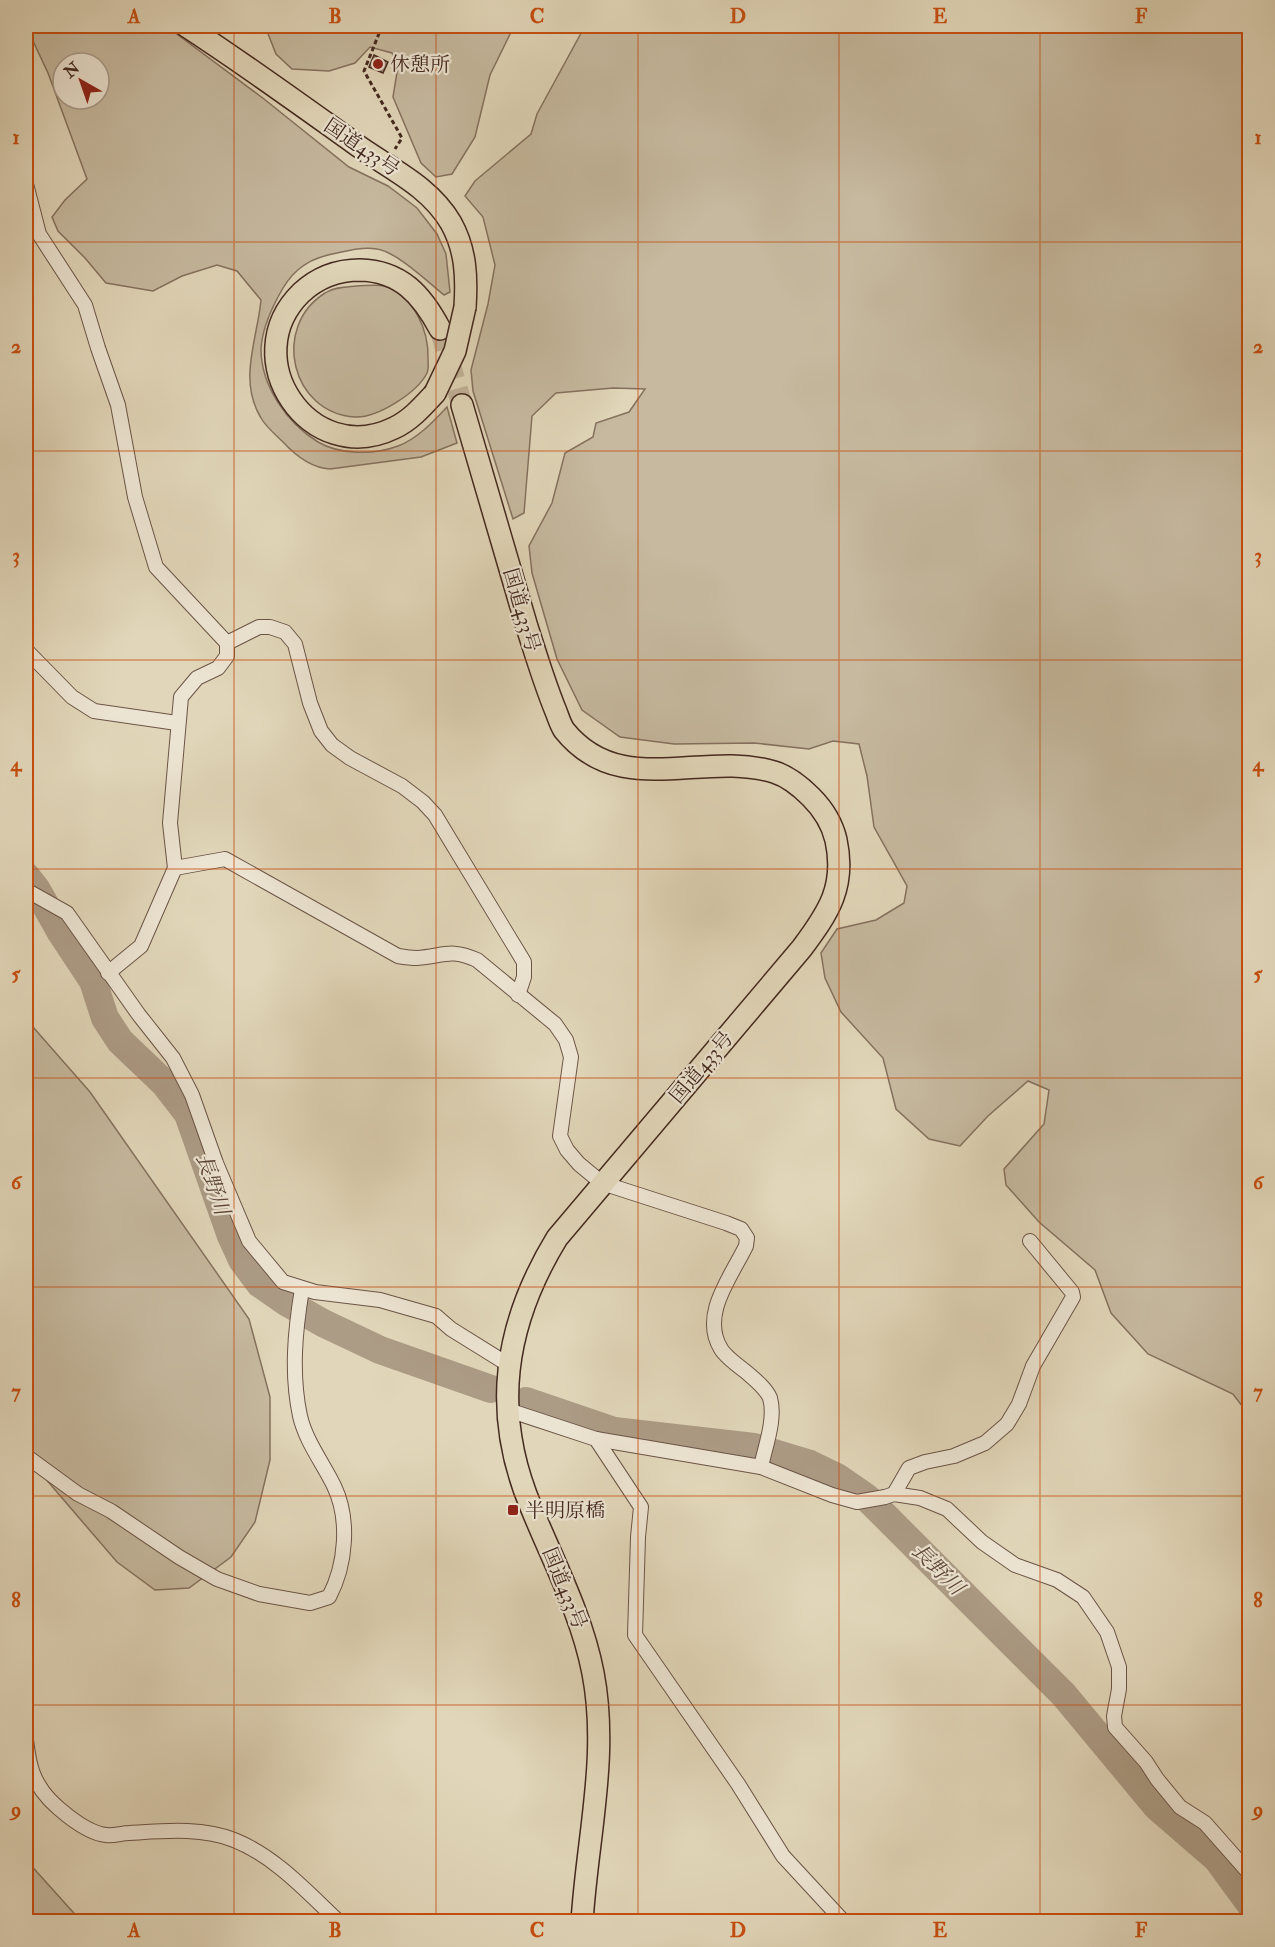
<svg xmlns="http://www.w3.org/2000/svg" width="1275" height="1947" viewBox="0 0 1275 1947" font-family="'IM FELL Double Pica','Noto Serif JP',serif">
	<rect width="100%" height="100%" fill="#e1d6b9"/>
	<filter id="stains"><feTurbulence type="fractalNoise" baseFrequency=".00333" numOctaves="4"/><feColorMatrix values="0 0 0 0 .2 0 0 0 0 .09 0 0 0 0 .02 0 0 0 .5 -.17"/></filter>
	<radialGradient id="worn" r=".72"><stop offset=".6" stop-color="#630" stop-opacity="0"/><stop offset="1" stop-color="#630" stop-opacity=".3"/></radialGradient>
	<g fill="#c6b99f" stroke="#85715f" stroke-width="1.5" fill-rule="evenodd">
		<path d="M26,26h140l98,73 85,68 39,19 29,22 20,26 9,20 4,38 -6,3c-16,-13 -47,-43 -67,-46 -16,-3 -34,3 -49,6 -25,6 -39,20 -50,42 -8,15 -16,34 -17,52 0,37 26,74 57,93 22,13 56,13 80,4 19,-7 35,-24 49,-39l10,36 -36,14 -91,12c-18,-1 -35,-14 -47,-27 -7,-7 -17,-15 -22,-24 -23,-38 -4,-77 0,-118l-24,-29 -20,-6 -35,11 -29,15 -47,-8 -21,-25 -27,-27 -6,-14 13,-17 22,-21 -39,-106zM63,63h36v36h-36z"/>
		<path d="M265,26h249l-24,49 -15,62 -23,37 -16,3 -15,-14 -28,-66 5,-31 -6,-13 -22,-6 -15,16 -26,8 -37,-2 -16,-15z"/>
		<path d="M585,26h664v1389l-16,-21 -85,-40 -37,-41 -16,-43 -56,-48 -33,-37 -2,-16 40,-45 5,-34 -21,-9 -40,35 -28,30 -31,-7 -33,-30 -13,-51 -42,-46 -16,-34 -4,-25 16,-24 39,-9 28,-17 3,-17 -33,-59 -7,-51 -8,-32 -26,-3 -24,8 -55,-6 -80,1 -54,-7 -38,-27 -25,-51 -25,-86 -3,-27 23,-43 13,-50 28,-16 3,-14 33,-11 16,-23 -32,-1 -57,5 -24,23 -8,97 -11,6 -40,-128 -2,-21 17,-66 7,-39 -12,-48 -18,-21 10,-15 56,-47 6,-20z"/>
		<path d="M356,286c9,0 20,-2 28,0 30,9 45,45 44,73 0,4 1,10 -1,14 -10,20 -50,45 -72,44 -64,-4 -84,-90 -30,-124 9,-6 21,-6 31,-7z"/>
		<path d="M26,1019l64,73 159,227 21,78v63l-15,62 -24,35 -42,31 -34,2 -38,-28 -91,-106z"/>
		<path d="M26,1861l2,1 53,59h-55z"/>
	</g>
	<g fill="none" stroke-linecap="round" stroke-linejoin="round">
		<g stroke="#ac9b85" stroke-width="28">
			<path d="M26,876l11,14 23,41 33,50 12,37 15,23 44,42 24,31 43,122 11,24 18,24 26,18 37,21 57,27 111,39"/>
			<path d="M526,1401l88,30 140,16 56,17 27,13 29,20 198,198 93,112 60,52 33,45"/>
		</g>
	</g>
	<path fill="#96836f" stroke="#44291f" stroke-width="1.5" d="M374,55l14,7 -5,11 -14,-6z"/>
	<g fill="none" stroke-linecap="round" stroke-linejoin="round">
		<path stroke="#c2b39a" stroke-width="21" stroke-dasharray="21 10" stroke-linecap="butt" d="M440,329l22,76"/>
		<g stroke="#6b5446" stroke-width="16">
			<g id="minor">
				<path d="M26,184l13,50 46,71 13,43 20,57 17,92 21,70 71,76v13l-9,12 -21,10 -16,19 -11,126 5,45 -34,78 -33,27"/>
				<path d="M227,643l32,-16h11l15,5 10,12 15,59 11,28 11,14 18,13 52,28 21,16 12,13 89,147v15l-6,18"/>
				<path d="M26,650l46,47 22,14 83,12"/>
				<path d="M175,868l50,-9 173,97c6,1 13,2 19,2 27,-2 33,-10 60,2l78,64 11,16 5,17 -11,79 7,14 12,14 23,19 124,40 15,6 6,9 -1,8c-15,31 -46,69 -25,103 5,8 16,16 24,22 8,7 21,17 25,27 6,21 -5,49 -9,69"/>
				<path d="M26,890l41,23 72,102 34,43 19,37 24,68 33,78 34,41 32,10 65,8 56,16 15,13 58,36"/>
				<path d="M508,1410l88,29 45,68 -3,30 -3,98 103,149 45,72 61,66"/>
				<path d="M596,1439l165,28 71,28 25,7 28,-5 9,-3 26,4 27,11 35,33 33,23 42,15 26,17 24,35 12,35v22l-5,27 1,11 31,35 11,17 23,28 25,16 45,51"/>
				<path d="M26,1456l52,38 33,17 68,46 38,22 42,15 51,9 19,-6c17,-32 21,-78 5,-111 -11,-23 -28,-44 -34,-70 -9,-42 -5,-85 2,-127"/>
				<path d="M894,1494l15,-26 16,-6 29,-6 31,-13 22,-19 12,-20 14,-38 40,-69 -1,-5 -42,-51"/>
				<path d="M26,1740c2,15 4,31 12,44 10,19 47,49 68,51 8,1 16,-2 23,-2 34,-2 73,-6 105,7 41,16 74,53 105,82"/>
			</g>
		</g>
		<g stroke="#44291f" stroke-width="24">
			<g id="trunk">
				<path d="M186,26c57,37 112,77 168,117 34,25 75,42 97,80 15,27 16,54 14,84"/>
				<path d="M435,393c-12,13 -24,27 -41,35 -84,41 -159,-70 -93,-135 16,-15 37,-23 59,-23 41,1 62,25 80,59"/>
				<path d="M462,405c22,74 44,148 65,222 9,28 17,55 28,82 3,7 5,15 9,21 56,70 138,20 210,42 13,4 28,16 37,25 12,12 21,26 25,43 10,46 -7,72 -34,108l-245,290c-53,87 -66,174 -26,269 22,54 51,108 62,166 16,83 -6,166 -11,249"/>
			</g>
		</g>
		<path stroke="#44291f" stroke-width="3" stroke-dasharray="4.5 3" stroke-linecap="butt" d="M382,26l-18,45 38,67 -7,11"/>
		<use href="#minor" stroke="#ece4d2" stroke-width="14"/>
		<use href="#trunk" stroke="#e1d6b9" stroke-width="21"/>
		<g stroke="#44291f" stroke-width="24" stroke-linecap="butt">
			<path id="trunk-bridge" d="M435,393l20,-42 10,-44"/>
		</g>
		<use href="#trunk-bridge" stroke="#e1d6b9" stroke-width="21"/>
	</g>
	<path fill="none" stroke="#c74f10" stroke-width="1.5" stroke-opacity="0.55" d="M234,26v1896M436,26v1896M638,26v1896M839,26v1896M1040,26v1896M26,242h1224M26,451h1224M26,660h1224M26,869h1224M26,1078h1224M26,1287h1224M26,1496h1224M26,1705h1224"/>
	<g fill="#8f2418" stroke="#ece4d2" stroke-width="2">
		<circle cx="378" cy="64" r="6"/>
		<rect x="507" y="1504" width="12" height="12" rx="3"/>
	</g>
	<g text-anchor="middle" stroke-width="4.5" stroke-linejoin="round" paint-order="stroke">
		<g font-size="20" fill="#44291f" stroke="#ece4d2" text-anchor="start">
			<text x="390" y="71">休憩所</text>
			<text x="525" y="1517">半明原橋</text>
		</g>
		<g font-size="20" fill="#44291f" stroke="#ece4d2">
			<text transform="translate(362 147) rotate(34)" y="7">国道433号</text>
			<text transform="translate(522 610) rotate(74)" y="7">国道433号</text>
			<text transform="translate(701 1067) rotate(-50)" y="7">国道433号</text>
			<text transform="translate(565 1588) rotate(68)" y="7">国道433号</text>
		</g>
		<g font-size="21" font-style="italic" fill="#5e4638" stroke="#ece4d2">
			<text transform="translate(213 1184) rotate(71)" y="7">長野川</text>
			<text transform="translate(938 1569) rotate(45)" y="7">長野川</text>
		</g>
	</g>
	<rect width="1275" height="1947" fill="none" stroke="#e1d6b9" stroke-width="66"/>
	<g transform="translate(81 81) rotate(320)"><circle r="28" fill="#ece4d2" stroke="#a9998a" stroke-width="1.5"/>
	<path d="M0-4.5L10 22L0 15L-10 22Z" fill="#8f2418"/>
	<text y="-9" font-size="16" font-weight="bold" text-anchor="middle" fill="#44291f">N</text>
	</g>
	<rect x="33" y="33" width="1209" height="1881" fill="none" stroke="#c74f10" stroke-width="2"/>
	<g font-size="20" text-anchor="middle" font-weight="bold" fill="#c74f10">
		<text x="134" y="23">A</text>
		<text x="335" y="23">B</text>
		<text x="537" y="23">C</text>
		<text x="738" y="23">D</text>
		<text x="940" y="23">E</text>
		<text x="1141" y="23">F</text>
		<text x="16" y="144">1</text>
		<text x="1258" y="144">1</text>
		<text x="16" y="353">2</text>
		<text x="1258" y="353">2</text>
		<text x="16" y="562">3</text>
		<text x="1258" y="562">3</text>
		<text x="16" y="771">4</text>
		<text x="1258" y="771">4</text>
		<text x="16" y="980">5</text>
		<text x="1258" y="980">5</text>
		<text x="16" y="1189">6</text>
		<text x="1258" y="1189">6</text>
		<text x="16" y="1398">7</text>
		<text x="1258" y="1398">7</text>
		<text x="16" y="1607">8</text>
		<text x="1258" y="1607">8</text>
		<text x="16" y="1816">9</text>
		<text x="1258" y="1816">9</text>
		<text x="134" y="1937">A</text>
		<text x="335" y="1937">B</text>
		<text x="537" y="1937">C</text>
		<text x="738" y="1937">D</text>
		<text x="940" y="1937">E</text>
		<text x="1141" y="1937">F</text>
	</g>
	<rect width="100%" height="100%" filter="url(#stains)"/>
	<rect width="100%" height="100%" fill="url(#worn)"/>
</svg>
